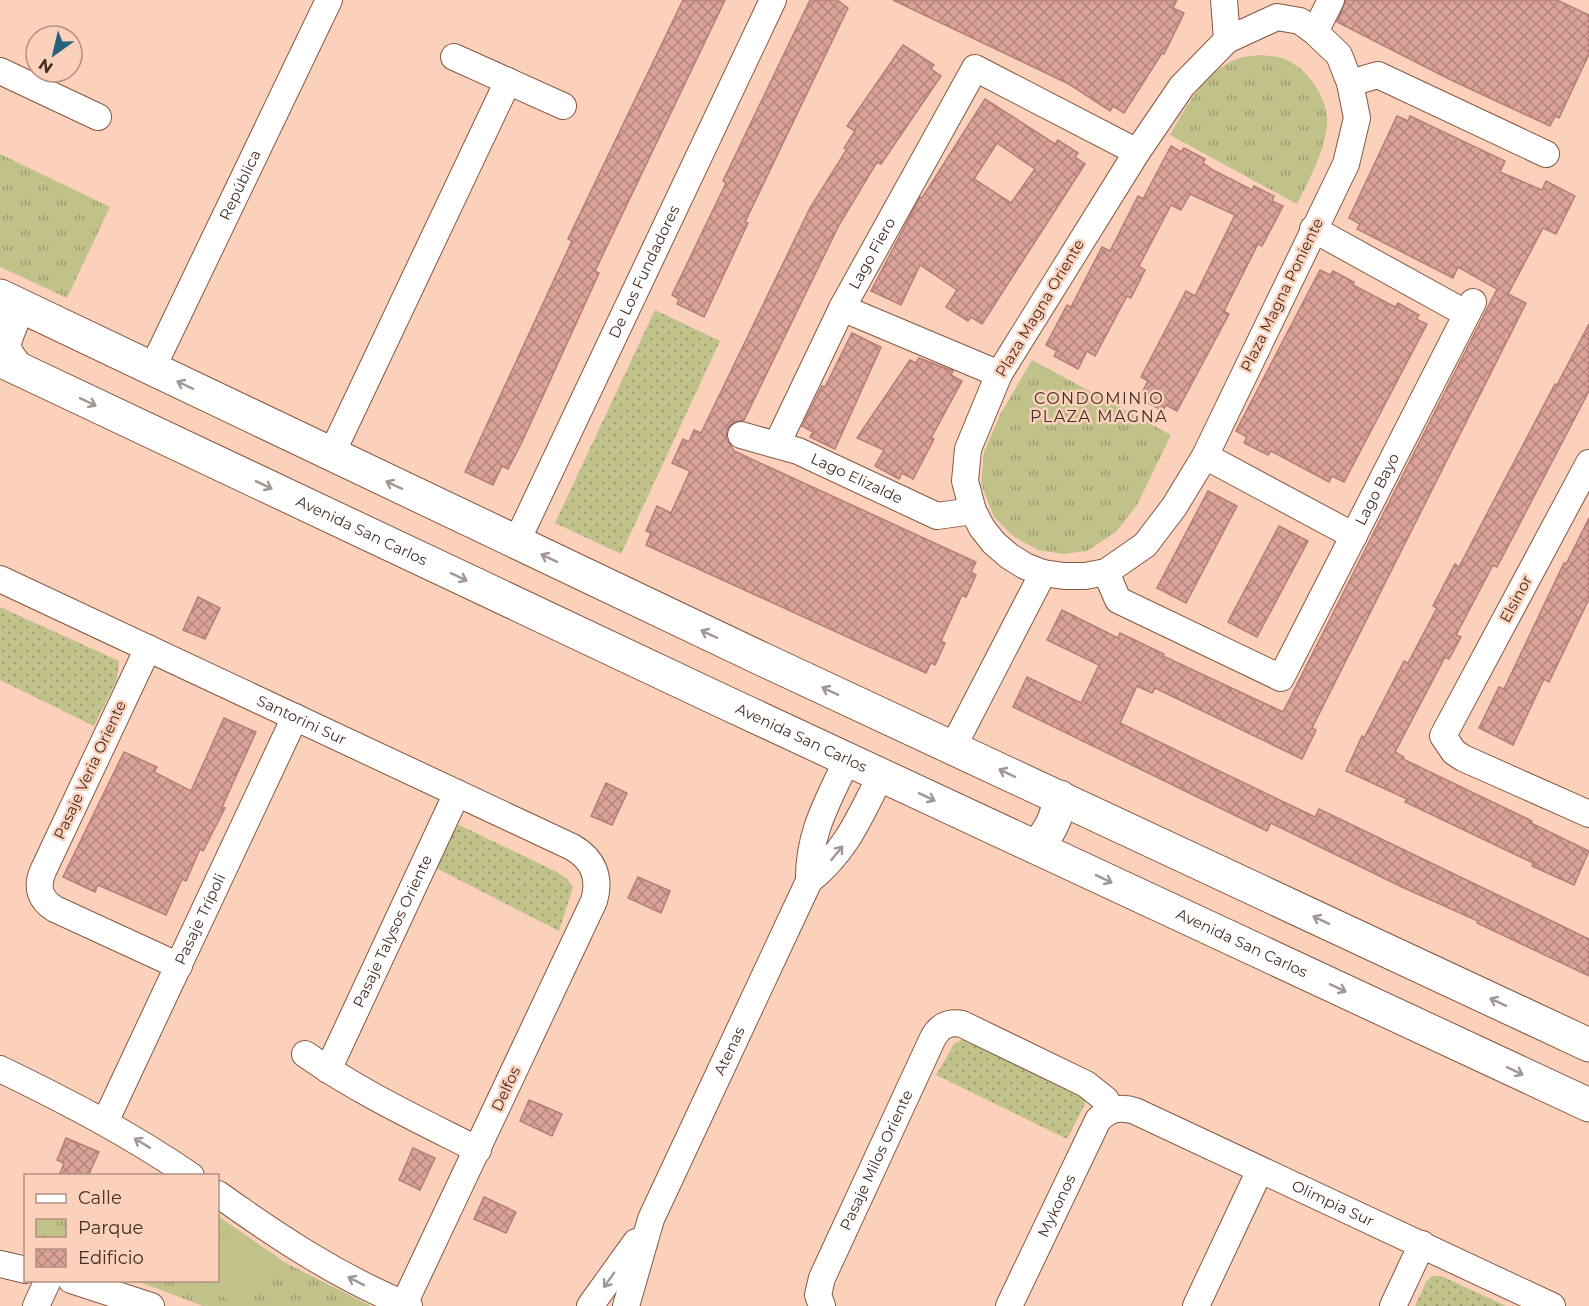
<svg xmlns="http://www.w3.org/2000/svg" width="1589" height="1306" viewBox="0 0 1589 1306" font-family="Montserrat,sans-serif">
	<defs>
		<pattern id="grass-dots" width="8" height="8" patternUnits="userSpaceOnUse" patternTransform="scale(1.5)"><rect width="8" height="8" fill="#c1c28a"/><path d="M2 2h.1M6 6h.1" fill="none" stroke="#9e9e71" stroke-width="1.8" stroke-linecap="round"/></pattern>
		<pattern id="park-tufts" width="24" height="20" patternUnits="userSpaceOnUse" patternTransform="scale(1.5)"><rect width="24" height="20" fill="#c1c28a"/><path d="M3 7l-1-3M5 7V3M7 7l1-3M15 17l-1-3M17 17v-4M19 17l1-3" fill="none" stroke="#9e9e71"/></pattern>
		<pattern id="building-cross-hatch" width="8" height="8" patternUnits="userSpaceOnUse" patternTransform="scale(1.5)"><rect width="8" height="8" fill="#dba29a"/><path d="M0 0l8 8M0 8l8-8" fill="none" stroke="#b3847d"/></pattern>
	</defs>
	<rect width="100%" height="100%" fill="#fbd1bc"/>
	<g fill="url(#grass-dots)">
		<path d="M655,310l65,31 -99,213 -66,-31z"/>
		<path d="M0,607l119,54 -2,18 -23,47 -94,-46z"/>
		<path d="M455,823l102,49 10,7 6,8 -14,44 -123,-63z"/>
		<path d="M965,1038l121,57 -1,9 -18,35 -131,-64 18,-31z"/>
		<path d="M1432,1276h9l65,30h-91l11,-24z"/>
	</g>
	<g fill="url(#park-tufts)">
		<path d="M1260,55c8,1 17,1 24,4 23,8 46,41 43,67 -3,27 -18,54 -30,78l-127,-69c17,-30 34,-63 67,-76 7,-3 16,-3 23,-4z"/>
		<path d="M0,154l110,53 -43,91 -67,-31z"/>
		<path d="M1032,360l139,75 -34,70 -21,27 -29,19 -24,3 -25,-4 -24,-13 -20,-20 -13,-33 3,-32 16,-37z"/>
		<path d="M218,1216l68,47 85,43h-168l-66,-25 81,-1z"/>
	</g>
	<path fill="#c1c28a" d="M218,1232l53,26 -22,48h-6l-53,-25 28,-1z"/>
	<g fill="url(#building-cross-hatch)" stroke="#b57e77" stroke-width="1.5" fill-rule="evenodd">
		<path d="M683,0h42l-130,271 4,2 -77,169 -14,27 -6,-3 -9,19 -28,-13 107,-231 -4,-2z"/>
		<path d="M810,0h27l11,8 -103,214 3,1 -44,94 -27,-13 2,-5 -7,-4 54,-112 -3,-2z"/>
		<path d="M893,0h284l-4,8 11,5 -20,41 -2,-1 -38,60 -11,-7 -3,5 -41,-27z"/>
		<path d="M1346,0h211l32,15v39l-30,64 -4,-2 -5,10 -99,-46 -114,-58z"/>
		<path d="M903,45l31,20 -3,4 10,7 -60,88 -4,-2 -38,63 -95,195 -7,1 -7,4 -3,5 -1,8 8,13 242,111 -5,10 5,3 -10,22 -4,-2 -21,46 4,2 -10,22 -4,-2 -5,10 -280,-128 5,-12 -5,-2 11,-25 14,7 19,-42 -18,-8 11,-24 6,3 5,-12 7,3 109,-225 37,-59 -3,-1 11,-17 -8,-5z"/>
		<path d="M985,99l70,45 3,-4 20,13 -3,4 10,7 -103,160 -11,-7 -3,4 -22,-14 11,-17 -37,-25 -19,40 -30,-14 49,-94 2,1zM997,143l38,26 -24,34 -37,-24z"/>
		<path d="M1397,116l11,5 2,-5 95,45 -5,11 42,18 4,-9 29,15 -19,38 -13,-6 -35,66 18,9 -214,425 4,2 -14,29 -147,-71 -3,5 -15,-7 -17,37 195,94 4,-8 270,130v37l-112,-53 1,-2 -76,-34 -131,-64 -4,8 -254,-124 14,-30 54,26 18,-38 -52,-25 15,-30 56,28 2,-5 44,21 -1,2 120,56 214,-423 -39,-22 -5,11 -96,-49 3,-5 -11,-6z"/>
		<path d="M1171,146l10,6 3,-4 21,11 -2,4 10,7 39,20 2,-4 20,10 -2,5 11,5 -21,40 -4,-2 -34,67 5,3 -52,97 -11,-6 -3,6 -24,-13 9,-17 -7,-4 45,-86 9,5 40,-81 -45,-21 -9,16 -10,-5 -32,61 6,4 -14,28 -4,-2 -32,60 -8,-5 -9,18 -24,-13 3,-5 -11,-6 21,-40 4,2 31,-60 8,4 28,-55 5,3z"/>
		<path d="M1320,270l10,5 3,-4 21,11 -1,3 42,22 3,-4 21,12 -3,4 11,5 -83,158 -12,-6 -3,6 -58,-31 -3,4 -24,-12 3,-6 -11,-6z"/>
		<path d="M1589,324v67l-92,176 -4,-2 -37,70 5,2 -12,22 -4,-2 -50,95 9,5 -1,2 129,62 -1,2 58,28 -15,34 -42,-19 1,-3 -128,-61 2,-3 -61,-28 16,-35 2,2 40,-77 4,2 29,-55 -4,-2 22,-42 4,3 96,-183 2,1z"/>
		<path d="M852,333l29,14 -46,102 -25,-12 3,-5 -11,-6 20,-40 3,1z"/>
		<path d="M919,358l34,13 -2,4 11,6 -31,57 3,1 -21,40 -11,-6 -3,6 -24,-13 9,-16 -27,-12 53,-78 6,3z"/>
		<path d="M1208,491l29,15 -51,97 -29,-15z"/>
		<path d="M1589,518v81l-40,83 -5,-3 -31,66 -34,-17 20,-41 5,2 60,-126 2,1z"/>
		<path d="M1279,526l29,15 -51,96 -29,-15z"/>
		<path d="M198,597l22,11 -15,31 -22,-9z"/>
		<path d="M224,718l32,14 -34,75 3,1 -22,43 -3,-2 -14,32 -4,-2 -16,36 -68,-30 -3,7 -32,-15 61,-125 33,15 -3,5 37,19z"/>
		<path d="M606,783l21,10 -15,32 -21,-9z"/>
		<path d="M638,877l32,14 -9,22 -33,-15z"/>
		<path d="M529,1100l33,14 -10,22 -32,-15z"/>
		<path d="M66,1138l33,14 -11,24h-29l5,-13 -7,-3z"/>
		<path d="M413,1148l22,10 -15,32 -21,-10z"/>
		<path d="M484,1197l32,15 -10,21 -32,-14z"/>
	</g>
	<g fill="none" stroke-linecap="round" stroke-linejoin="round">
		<g stroke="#855841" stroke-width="28">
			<g id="minor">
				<path d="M1224,0l3,40"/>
				<path d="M1277,17l23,4 15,11 24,23 11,28 7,35 -11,46 -141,292 -31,51 -29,38 -39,27 -21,4h-21l-21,-3 -18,-7 -16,-10 -15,-13 -12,-15 -9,-17 -8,-30 3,-32 31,-75 138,-222 45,-66 45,-46z"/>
				<path d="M1315,32l16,-32"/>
				<path d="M454,57l109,49"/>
				<path d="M0,71l98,46"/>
				<path d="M1350,83l28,-8 168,79"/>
				<path d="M1313,229l154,85"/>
				<path d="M842,308l157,66"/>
				<path id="s1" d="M152,369l177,-369"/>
				<path id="s2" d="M741,435l57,16 139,65 36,-5"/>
				<path id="s3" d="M777,444l65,-136 133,-240 162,84"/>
				<path d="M331,455l177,-374"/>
				<path d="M1205,456l149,80"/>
				<path d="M1589,463l-146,273 11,16 9,6 126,56"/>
				<path id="s4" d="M516,543l257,-543"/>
				<path id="s5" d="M1106,572l12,28 163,78 192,-376"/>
				<path id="s6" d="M0,579l572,268c21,12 29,30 22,54l-190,403"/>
				<path d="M148,648l-105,223c-7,16 -3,29 12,38l124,57"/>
				<path d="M953,747l90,-174"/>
				<path d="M809,881c-1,-47 19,-80 38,-121"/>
				<path d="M305,1054c54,38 114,66 173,96"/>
				<path d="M0,1069c66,32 130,65 191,107"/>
				<path id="s7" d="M328,1070l129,-277"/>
				<path id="s8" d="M105,1122l190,-405"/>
				<path d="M218,1194c60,43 122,84 191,112"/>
				<path d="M0,1264l26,6"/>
				<path d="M71,1280l80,26"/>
				<path d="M36,1306l12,-26"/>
				<path d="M590,1306l46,-64"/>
				<path id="s9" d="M626,1306l25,-87 158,-338c38,-31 50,-63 72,-106"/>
				<path id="s10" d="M822,1306l-4,-11 4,-17 110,-238c6,-13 16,-19 30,-16l124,60 20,16 5,10"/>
				<path id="s11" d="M1009,1306l89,-186c11,-11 22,-14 37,-9l417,195"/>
				<path d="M1196,1306l64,-136"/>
				<path d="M1393,1306l29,-62"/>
			</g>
		</g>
		<g stroke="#855841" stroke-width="35">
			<g id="secondary">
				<path d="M0,296l762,363 827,386"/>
				<path d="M12,322c-10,24 -11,26 5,46"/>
				<path id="s12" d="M0,360l722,341 867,404"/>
				<path d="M1036,847c14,-15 21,-29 24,-50"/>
			</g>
		</g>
		<use href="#minor" stroke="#fff" stroke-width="26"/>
		<use href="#secondary" stroke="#fff" stroke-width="33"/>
	</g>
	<defs><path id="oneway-shaft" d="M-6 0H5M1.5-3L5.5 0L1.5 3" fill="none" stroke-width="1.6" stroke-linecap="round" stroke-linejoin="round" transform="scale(1.5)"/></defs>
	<g stroke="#a29792">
		<use href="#oneway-shaft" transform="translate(185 385) rotate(-154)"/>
		<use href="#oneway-shaft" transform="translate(88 402) rotate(25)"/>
		<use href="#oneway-shaft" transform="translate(264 485) rotate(25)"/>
		<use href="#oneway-shaft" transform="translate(394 485) rotate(-155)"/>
		<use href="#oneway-shaft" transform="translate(549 558) rotate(-155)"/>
		<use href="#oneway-shaft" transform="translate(459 577) rotate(25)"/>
		<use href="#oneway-shaft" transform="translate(709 634) rotate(-155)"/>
		<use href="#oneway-shaft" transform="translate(830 691) rotate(-155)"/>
		<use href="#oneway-shaft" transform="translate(1007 773) rotate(-155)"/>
		<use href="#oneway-shaft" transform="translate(927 797) rotate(25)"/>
		<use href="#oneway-shaft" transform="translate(837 853) rotate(-51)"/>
		<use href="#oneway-shaft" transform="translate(1104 879) rotate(25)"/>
		<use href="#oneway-shaft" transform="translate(1321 920) rotate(-155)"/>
		<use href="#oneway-shaft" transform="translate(1338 988) rotate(25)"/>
		<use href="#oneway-shaft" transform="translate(1498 1002) rotate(-155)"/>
		<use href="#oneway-shaft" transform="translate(1515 1071) rotate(25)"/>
		<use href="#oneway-shaft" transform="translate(142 1143) rotate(-149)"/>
		<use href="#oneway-shaft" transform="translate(609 1280) rotate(125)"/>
		<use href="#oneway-shaft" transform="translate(356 1281) rotate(-153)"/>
	</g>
	<g text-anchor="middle" stroke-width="5" stroke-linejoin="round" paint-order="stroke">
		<g font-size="15" fill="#442f25" stroke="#fbd1bc">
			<text dy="5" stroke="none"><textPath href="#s1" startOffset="204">República</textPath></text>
			<text dy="5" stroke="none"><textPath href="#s3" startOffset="213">Lago Fiero</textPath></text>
			<text dy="5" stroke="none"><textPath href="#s4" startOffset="300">De Los Fundadores</textPath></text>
			<text transform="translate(1282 295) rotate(-64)" y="5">Plaza Magna Poniente</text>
			<text transform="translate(1040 308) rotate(-59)" y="5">Plaza Magna Oriente</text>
			<text dy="5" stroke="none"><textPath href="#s2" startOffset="124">Lago Elizalde</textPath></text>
			<text dy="5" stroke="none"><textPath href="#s5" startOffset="423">Lago Bayo</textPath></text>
			<text dy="5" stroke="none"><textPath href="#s12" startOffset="400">Avenida San Carlos</textPath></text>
			<text transform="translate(1516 599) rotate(-62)" y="5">Elsinor</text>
			<text dy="5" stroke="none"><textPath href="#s6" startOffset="333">Santorini Sur</textPath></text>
			<text dy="5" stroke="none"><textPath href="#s12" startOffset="886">Avenida San Carlos</textPath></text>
			<text transform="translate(90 770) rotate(-65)" y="5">Pasaje Veria Oriente</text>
			<text dy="5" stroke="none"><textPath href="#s8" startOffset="224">Pasaje Trípoli</textPath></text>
			<text dy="5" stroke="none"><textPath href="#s7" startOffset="153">Pasaje Talysos Oriente</textPath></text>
			<text dy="5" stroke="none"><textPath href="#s12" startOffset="1372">Avenida San Carlos</textPath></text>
			<text dy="5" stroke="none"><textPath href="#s9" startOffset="276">Atenas</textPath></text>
			<text transform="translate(506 1089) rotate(-65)" y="5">Delfos</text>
			<text dy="5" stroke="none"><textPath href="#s10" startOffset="159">Pasaje Milos Oriente</textPath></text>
			<text dy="5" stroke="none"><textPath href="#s11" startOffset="465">Olimpia Sur</textPath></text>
			<text dy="5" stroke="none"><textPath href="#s11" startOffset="111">Mykonos</textPath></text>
		</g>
		<g font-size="16" letter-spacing="1.5" fill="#442f25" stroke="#fbd1bc">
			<text x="1099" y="404">CONDOMINIO<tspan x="1099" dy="18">PLAZA MAGNA</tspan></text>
		</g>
	</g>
	<rect x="24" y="1174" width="195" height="108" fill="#fbd1bc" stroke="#b29080" stroke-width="1.5"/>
	<rect x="36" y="1194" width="30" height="9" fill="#ffffff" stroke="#b29080" stroke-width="1.5"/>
	<text x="78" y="1204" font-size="18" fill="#442f25">Calle</text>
	<rect x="36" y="1219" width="30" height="18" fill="url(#park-tufts)" stroke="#b29080" stroke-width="1.5"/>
	<text x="78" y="1234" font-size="18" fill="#442f25">Parque</text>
	<rect x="36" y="1249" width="30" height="18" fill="url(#building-cross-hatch)" stroke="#b29080" stroke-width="1.5"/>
	<text x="78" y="1264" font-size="18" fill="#442f25">Edificio</text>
	<g transform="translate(54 54) rotate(214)"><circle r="28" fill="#fbd1bc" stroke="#b29080" stroke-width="1.5"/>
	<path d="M0-4.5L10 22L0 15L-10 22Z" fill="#27627a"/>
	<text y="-9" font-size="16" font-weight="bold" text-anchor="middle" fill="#442f25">N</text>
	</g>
</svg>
